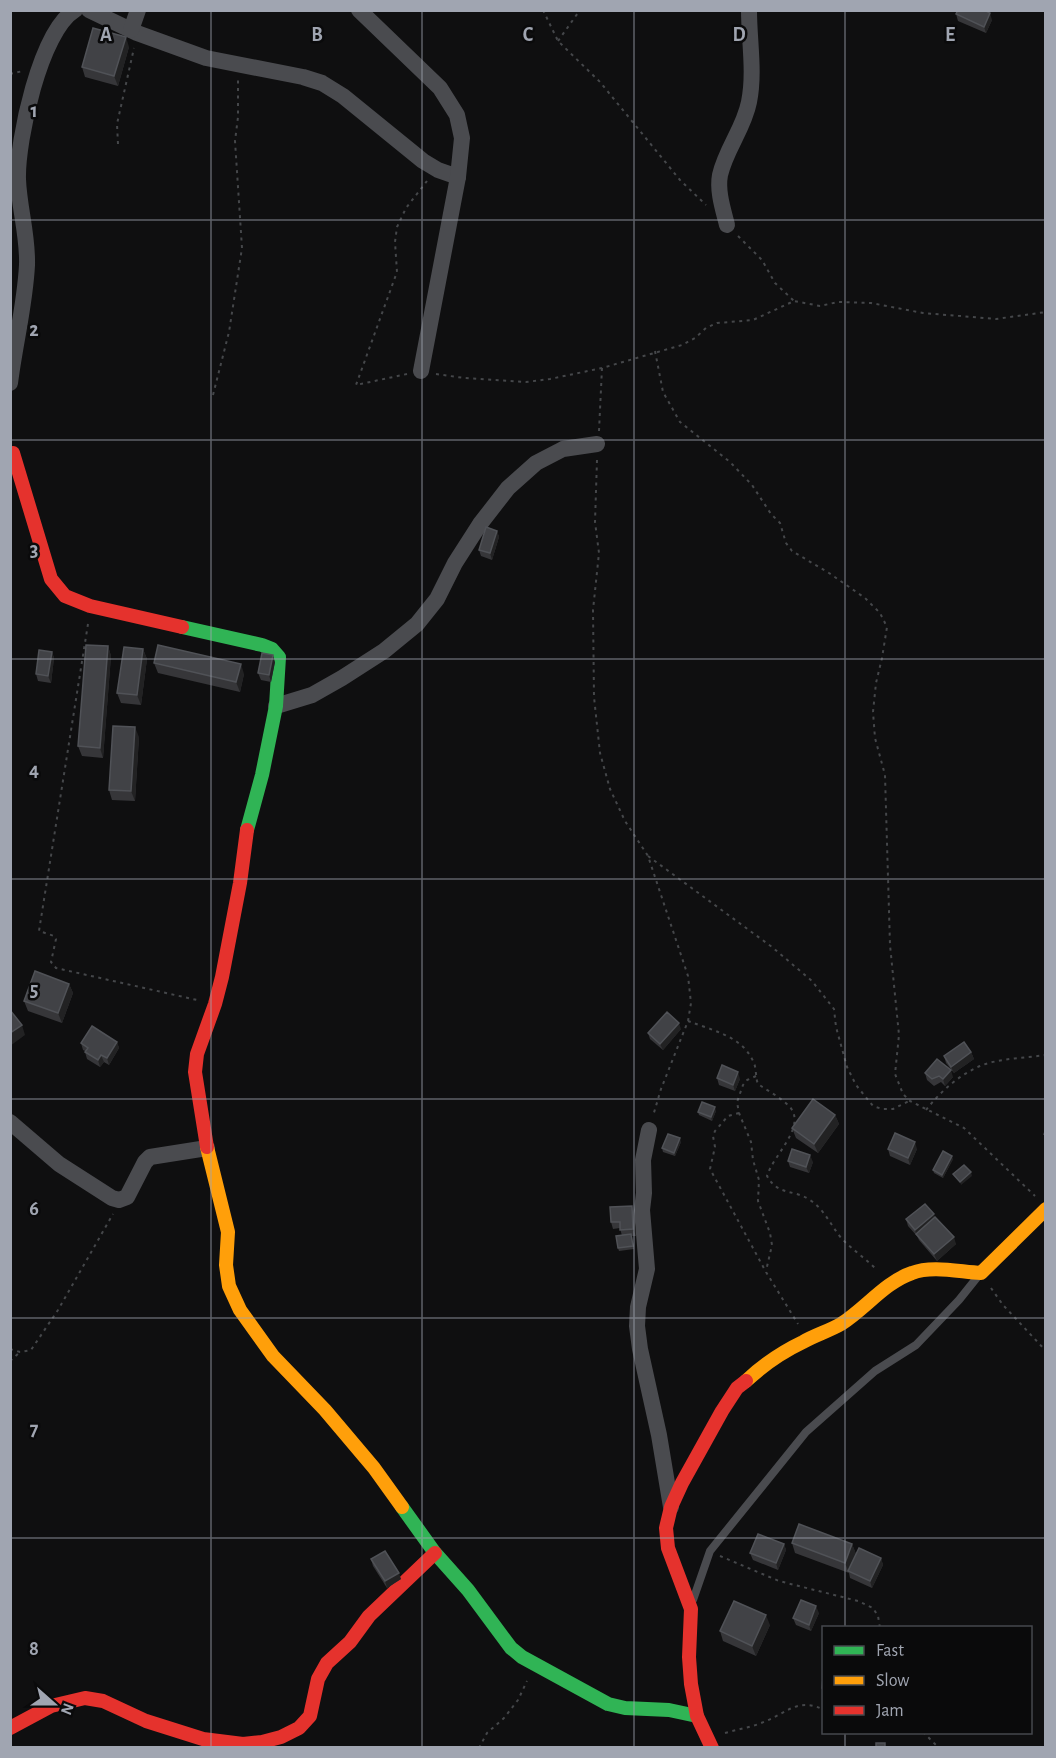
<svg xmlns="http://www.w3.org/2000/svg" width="1056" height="1758" viewBox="0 0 1056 1758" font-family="'Alegreya Sans',sans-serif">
	<rect width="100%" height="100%" fill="#0f0f10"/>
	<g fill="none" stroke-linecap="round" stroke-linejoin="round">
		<g stroke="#45474a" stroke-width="2" stroke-dasharray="3 4.5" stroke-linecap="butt">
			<path d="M543,10l15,31 42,41 80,98 26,25"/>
			<path d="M558,41l22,-31"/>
			<path d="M10,74l13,-3"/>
			<path d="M118,144l-1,-20 17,-76"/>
			<path d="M738,236l24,24 13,23 19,18"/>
			<path d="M655,351l8,41 17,30 50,40 22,23 19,29 9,9 6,20 6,8 37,22 36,25 15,15 7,14 -5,31 -6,25 -3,29 2,26 10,37 5,170 9,90 -4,39 8,20 7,7 54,27 71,68"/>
			<path d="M407,374l-51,11 41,-113 -2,-30 2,-15 9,-19 21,-27"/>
			<path d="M436,374l28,4 62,4 24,-3 52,-11 80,-23 13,-7 11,-10 11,-5 36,-3 41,-19 26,5 18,-4 33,1 52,10 73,6 50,-7"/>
			<path d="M213,395l16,-63 13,-84 -7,-107 3,-24v-39"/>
			<path d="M599,431l3,-63"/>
			<path d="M597,460l-2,62 4,31 -6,57 1,87 6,56 10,36 15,32 23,35 40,120 3,27 -3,18 -27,68 -8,27"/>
			<path d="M88,624l-49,307 15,5 2,3 -5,23 5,6 141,32"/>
			<path d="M648,856l124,91 40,34 22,28 2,18 11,40 9,18 17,21 9,3h11l16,-8"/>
			<path d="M688,1021c23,9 54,15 65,40 4,7 2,16 5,23 10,7 22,13 31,22 19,20 -16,49 -22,70 11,20 27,13 43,24 15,10 21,26 32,39 11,11 24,20 35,31"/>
			<path d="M756,1076l-9,4 -4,5 -6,17 2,11 12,29 2,18 6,20 -1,21 12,32 2,12 -6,26"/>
			<path d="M926,1110c14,-18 33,-35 54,-44 20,-8 45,-8 66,-11"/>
			<path d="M739,1113l-11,3 -13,15 -2,5 2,11 -5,22 56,103 32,52"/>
			<path d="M1044,1135l2,-5"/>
			<path d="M991,1288l12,17 43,46"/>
			<path d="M10,1349l10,3 11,-2 27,-40 55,-96"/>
			<path d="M10,1361l9,-8"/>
			<path d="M720,1556l59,25 79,20 15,7 5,8 2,12"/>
			<path d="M923,1732l16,16"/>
			<path d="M725,1733c14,-4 28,-6 41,-12 22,-9 33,-24 58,-11"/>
			<path d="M479,1748l8,-15 17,-15 14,-18 9,-19"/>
		</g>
		<path stroke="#4a4b4f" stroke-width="8" d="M693,1600l17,-49 96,-119 69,-61 41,-26 43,-45 20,-25"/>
		<g stroke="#4a4b4f" stroke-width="16">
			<path d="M89,10l48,23 69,25 97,19 19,6 21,13 80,65 15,9 20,7"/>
			<path d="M359,10l81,78 17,27 5,23 -4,39 -37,194"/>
			<path d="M131,30l7,-20"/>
			<path d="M727,225c-4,-16 -10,-34 -7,-50 6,-26 24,-47 29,-73 6,-30 0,-61 0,-92"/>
			<path d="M10,383c5,-40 15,-78 17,-118 1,-30 -8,-57 -9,-86 -1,-38 22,-148 57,-169"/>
			<path d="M276,706l36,-11 30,-17 42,-27 33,-27 20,-25 18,-36 25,-39 28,-36 28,-25 27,-14 34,-5"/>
			<path d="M10,1122l49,42 53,34 7,2 8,-3 18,-35 5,-5 57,-9"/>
			<path d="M649,1130l-6,30 1,33 -2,17 5,59 -9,38 -1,19 3,23 19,86 12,72"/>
		</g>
		<g stroke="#30b455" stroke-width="14">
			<path d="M182,627l80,18 10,4 7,8 -3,49 -14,69 -15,55"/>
			<path d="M402,1507l33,46 33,37 43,58 11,9 86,47 17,4 44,2 28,6"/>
		</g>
		<g stroke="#ff9f0a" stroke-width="14">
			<path d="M207,1147l21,85 -2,33 3,21 11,24 33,46 52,54 49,58 28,39"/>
			<path d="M746,1381c17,-16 36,-29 57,-39 12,-7 26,-11 38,-18 24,-15 44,-42 71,-51 20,-8 48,-1 69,0l65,-64"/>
		</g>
		<g stroke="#e5322d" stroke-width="14">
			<path d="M13,453l38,126 14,17 25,10 92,21"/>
			<path d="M207,1147l-12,-75 2,-18 18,-50 7,-27 18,-94 7,-53"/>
			<path d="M10,1728l41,-22 34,-8 18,3 43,20 57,18 40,5 19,-2 19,-5 18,-9 11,-12 8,-37 9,-16 23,-21 19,-26 66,-63"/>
			<path d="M712,1748l-15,-32 -6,-32 -2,-27 2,-48 -23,-61 -2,-20 5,-21 11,-24 40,-72 15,-23 9,-7"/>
		</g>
	</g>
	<g fill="#363639">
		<path d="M956,14l36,6 -6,13 -28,-12z"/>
		<path d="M129,47l-11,39 -33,-9 -3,-10z"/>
		<path d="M497,531l2,6 -7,23 -11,-4 -2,-6z"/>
		<path d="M108,646l3,10 -8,102 -21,-2 -4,-10z"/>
		<path d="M143,649l4,10 -6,46 -20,-2 -4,-10z"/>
		<path d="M52,652l2,6 -3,25 -13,-2 -2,-7z"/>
		<path d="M275,662l-4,20 -10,-2 -3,-7z"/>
		<path d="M154,663l90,11 -4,18 -82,-19z"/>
		<path d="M139,737l-4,64 -23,-1 -3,-10z"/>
		<path d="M69,984l4,9 -11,30 -34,-12 -4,-10z"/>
		<path d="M681,1029l-18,21 -13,-11 -2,-6z"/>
		<path d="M117,1042l2,6 -10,17 -5,-3 -4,5 -13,-8 -2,-7v-1l-2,-1 -2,-7z"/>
		<path d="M971,1052l3,7 -20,14 -8,-10 -2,-7z"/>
		<path d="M925,1073l28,4 -8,9 -4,-4 -7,4 -7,-6z"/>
		<path d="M717,1078l23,1 -5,12 -16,-6z"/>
		<path d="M716,1111l-4,10 -13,-6 -1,-3z"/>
		<path d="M835,1115l4,9 -21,29 -22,-15 -4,-10z"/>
		<path d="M681,1142l-6,14 -12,-4 -1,-4z"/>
		<path d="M888,1149h29l-7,16 -20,-9z"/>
		<path d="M953,1159l-10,19 -9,-5 -1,-3z"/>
		<path d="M788,1161l25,1 -4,11 -19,-6z"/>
		<path d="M634,1212l2,24h-4l2,13 -15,2 -1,-3 4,-12 -2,-8 -7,1 -2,-7z"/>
		<path d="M935,1217l21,27 -19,17 -18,-21 -2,-4 -9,-10 -2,-7z"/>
		<path d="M792,1543l60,1 4,10 -2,5 27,-1 2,7 -11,23 -22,-10 -1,-5 -54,-20z"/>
		<path d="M784,1544l2,6 -8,20 -25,-10 -3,-7z"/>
		<path d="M371,1559l30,20 -14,9 -14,-22z"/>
		<path d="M819,1613l-8,18 -15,-6 -3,-7z"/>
		<path d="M770,1625l-14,31 -33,-15 -3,-10z"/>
	</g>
	<g fill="#222223">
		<path d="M990,13l2,7 -6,13 -2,-6z"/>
		<path d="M126,37l3,10 -11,39 -4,-10z"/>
		<path d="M497,531l2,6 -7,23 -2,-7z"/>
		<path d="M108,646l3,10 -8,102 -3,-10z"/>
		<path d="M143,649l4,10 -6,46 -4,-10z"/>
		<path d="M52,652l2,6 -3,25 -3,-7z"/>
		<path d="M273,655l2,7 -4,20 -2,-7z"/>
		<path d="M241,664l3,10 -4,18 -4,-10z"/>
		<path d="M135,727l4,10 -4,64 -4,-10z"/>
		<path d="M69,984l4,9 -11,30 -4,-10z"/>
		<path d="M679,1023l2,6 -18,21 -3,-6z"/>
		<path d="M22,1025l3,10 -15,11v-13z"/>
		<path d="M117,1042l2,6 -10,17 -2,-7z"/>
		<path d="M971,1052l3,7 -20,14 -3,-6z"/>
		<path d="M101,1055l3,7 -4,5 -2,-7z"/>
		<path d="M951,1070l2,7 -8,9 -2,-7z"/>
		<path d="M738,1072l2,7 -5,12 -2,-6z"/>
		<path d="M715,1107l1,4 -4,10 -1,-4z"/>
		<path d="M835,1115l4,9 -21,29 -4,-9z"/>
		<path d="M680,1138l1,4 -6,14 -1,-3z"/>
		<path d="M915,1142l2,7 -7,16 -2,-7z"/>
		<path d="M810,1155l3,7 -4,11 -3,-6z"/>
		<path d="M952,1156l1,3 -10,19 -1,-3z"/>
		<path d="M971,1172l1,4 -11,9 -1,-3z"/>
		<path d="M632,1206l2,6 2,24 -3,-7z"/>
		<path d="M934,1214l2,7 -20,13 1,3 -2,-7z"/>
		<path d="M954,1237l2,7 -19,17 -3,-7z"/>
		<path d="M784,1544l2,6 -8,20 -2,-7z"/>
		<path d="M852,1544l4,10 -7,19 -4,-10z"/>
		<path d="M881,1558l2,7 -11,23 -2,-7z"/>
		<path d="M399,1573l2,6 -14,9 -2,-7z"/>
		<path d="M816,1606l3,7 -8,18 -2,-6z"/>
		<path d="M766,1615l4,10 -14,31 -4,-10z"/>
	</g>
	<g fill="#414246" stroke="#505257" stroke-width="1.5">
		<path d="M958,10h26l6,3 -6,14 -28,-13z"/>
		<path d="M93,28l33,9 -12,39 -32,-9z"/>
		<path d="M486,527l11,4 -7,22 -11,-3z"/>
		<path d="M86,645l22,1 -8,102 -22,-2z"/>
		<path d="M158,645l83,19 -5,18 -82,-19z"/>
		<path d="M124,647l19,2 -6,46 -20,-2z"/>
		<path d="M39,650l13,2 -4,24 -12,-2z"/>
		<path d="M262,653l11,2 -4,20 -11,-2z"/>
		<path d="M113,726l22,1 -4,64 -22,-1z"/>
		<path d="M35,971l34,13 -11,29 -34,-12z"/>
		<path d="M10,1010l12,15 -12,8z"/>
		<path d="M667,1012l12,11 -19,21 -12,-11z"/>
		<path d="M92,1026l25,16 -10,16 -6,-3 -3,5 -13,-8 3,-4 -7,-5z"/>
		<path d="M964,1042l7,10 -20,15 -7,-11z"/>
		<path d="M937,1059l14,11 -8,9 -4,-3 -7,3 -7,-6z"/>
		<path d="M722,1065l16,7 -5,13 -16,-7z"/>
		<path d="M813,1099l22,16 -21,29 -22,-16z"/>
		<path d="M702,1102l13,5 -4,10 -13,-5z"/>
		<path d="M895,1133l20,9 -7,16 -20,-9z"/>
		<path d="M668,1134l12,4 -6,15 -12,-5z"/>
		<path d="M792,1149l18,6 -4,12 -18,-6z"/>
		<path d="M943,1151l9,5 -10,19 -9,-5z"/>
		<path d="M964,1165l7,7 -11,10 -7,-8z"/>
		<path d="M925,1204l9,10 -19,16 -9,-11z"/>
		<path d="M632,1206l1,23 -13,1v-8h-9l-1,-15z"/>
		<path d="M935,1217l19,20 -20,17 -18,-20z"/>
		<path d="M631,1234l2,12 -15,2 -2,-12z"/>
		<path d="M799,1524l53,20 -7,19 -53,-20z"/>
		<path d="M758,1534l26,10 -8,19 -26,-10z"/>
		<path d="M859,1548l22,10 -11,23 -22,-10z"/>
		<path d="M385,1551l14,22 -14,8 -14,-22z"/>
		<path d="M801,1600l15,6 -7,19 -16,-7z"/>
		<path d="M734,1601l32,14 -14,31 -32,-15z"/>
		<path d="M824,1667v21h-2z"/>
		<rect x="876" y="1743" width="9" height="5"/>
	</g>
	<path fill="none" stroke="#a0a5b1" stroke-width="1.5" stroke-opacity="0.55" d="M211,10v1738M422,10v1738M634,10v1738M845,10v1618M10,220h1036M10,440h1036M10,659h1036M10,879h1036M10,1099h1036M10,1318h1036M10,1538h1036M845,1732v16"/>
	<g font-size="20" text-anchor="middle" font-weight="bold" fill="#a0a5b1" stroke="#0a0a0b" stroke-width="5" stroke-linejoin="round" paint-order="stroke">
		<text x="106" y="41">A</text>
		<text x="317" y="41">B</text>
		<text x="528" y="41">C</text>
		<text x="739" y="41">D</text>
		<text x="950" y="41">E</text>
		<text x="34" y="117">1</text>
		<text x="34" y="336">2</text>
		<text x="34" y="556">3</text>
		<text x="34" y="776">4</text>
		<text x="34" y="996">5</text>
		<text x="34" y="1215">6</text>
		<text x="34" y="1435">7</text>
		<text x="34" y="1655">8</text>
	</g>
	<rect width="1056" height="1758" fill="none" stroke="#a0a5b1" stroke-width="24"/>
	<rect x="822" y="1626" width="210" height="108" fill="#0a0a0b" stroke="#46484d" stroke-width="1.5"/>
	<rect x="834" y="1646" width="30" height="9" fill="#30b455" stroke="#46484d" stroke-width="1.5"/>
	<text x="876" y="1656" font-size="18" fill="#a0a5b1">Fast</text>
	<rect x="834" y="1676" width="30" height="9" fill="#ff9f0a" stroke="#46484d" stroke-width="1.5"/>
	<text x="876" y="1686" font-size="18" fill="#a0a5b1">Slow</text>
	<rect x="834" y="1706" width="30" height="9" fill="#e5322d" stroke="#46484d" stroke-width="1.5"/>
	<text x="876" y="1716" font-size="18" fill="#a0a5b1">Jam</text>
	<g transform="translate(54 1704) rotate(111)" stroke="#0a0a0b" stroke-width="4.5" paint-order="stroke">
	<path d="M0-4.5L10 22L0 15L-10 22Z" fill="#a0a5b1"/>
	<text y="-9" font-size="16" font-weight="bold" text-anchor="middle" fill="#a0a5b1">N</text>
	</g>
</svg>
